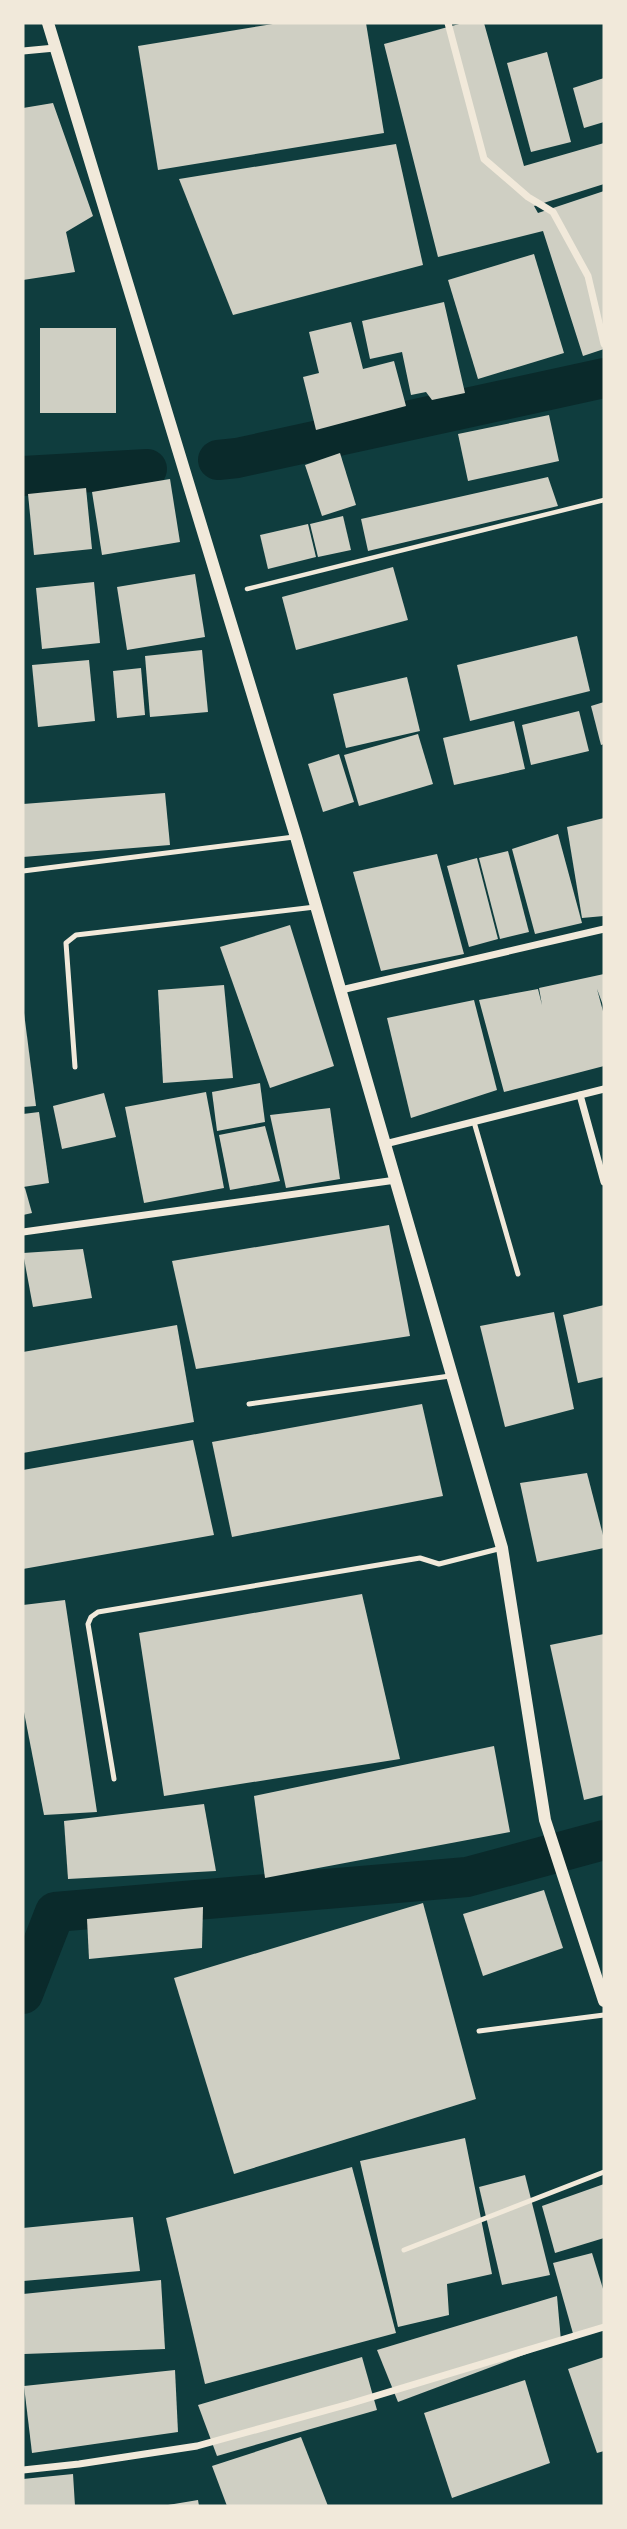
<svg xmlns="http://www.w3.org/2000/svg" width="627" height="2529" viewBox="0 0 627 2529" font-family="'Varela Round',sans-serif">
	<rect width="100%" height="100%" fill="#0f3d3e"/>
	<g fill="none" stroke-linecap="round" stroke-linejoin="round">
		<g stroke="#0a2a2b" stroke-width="40">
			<path d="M218,460l19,-2 367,-80"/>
			<path d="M23,476l124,-7"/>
			<path d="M23,1994l32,-82 412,-35 137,-37"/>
		</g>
	</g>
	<g fill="#cfcfc3">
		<path d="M279,23h87l18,110 -226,37 -20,-124z"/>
		<path d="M463,23h21l40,143 80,-23v41l-70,22 4,7 66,-22v158l-21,7 -40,-125 -105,26 -54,-213z"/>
		<path d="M547,52l24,90 -40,10 -24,-89z"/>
		<path d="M604,78v44l-20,6 -11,-40z"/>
		<path d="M53,103l40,113 -27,16 9,40 -52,8v-172z"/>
		<path d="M396,144l27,121 -190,50 -54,-136z"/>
		<path d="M534,254l30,99 -86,26 -30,-99z"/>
		<path d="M444,302l21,91 -33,7 -6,-8 -15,3 -9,-43 -32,7 -8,-38z"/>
		<path d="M351,322l12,47 31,-8 12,45 -90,24 -13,-53 16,-4 -10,-41z"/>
		<rect x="40" y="328" width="76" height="85"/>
		<path d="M549,415l10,46 -91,20 -10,-47z"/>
		<path d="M340,453l16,52 -34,11 -17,-51z"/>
		<path d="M548,477l10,29 -190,45 -7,-32z"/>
		<path d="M170,479l10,63 -78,13 -10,-63z"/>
		<path d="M86,488l6,61 -58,6 -6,-61z"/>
		<path d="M343,516l8,34 -33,7 -8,-33z"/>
		<path d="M308,524l8,33 -48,12 -8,-34z"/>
		<path d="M393,567l15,53 -112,30 -14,-53z"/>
		<path d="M195,574l10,63 -78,13 -10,-63z"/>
		<path d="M94,582l6,61 -58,6 -6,-61z"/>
		<path d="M577,636l13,55 -120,30 -13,-56z"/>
		<path d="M202,650l6,62 -58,5 -5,-61z"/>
		<path d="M89,660l6,61 -57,6 -6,-62z"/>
		<path d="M141,668l4,47 -28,3 -4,-47z"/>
		<path d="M407,677l13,54 -74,17 -13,-54z"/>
		<path d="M604,702v42l-3,1 -10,-39z"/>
		<path d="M579,711l10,40 -58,14 -9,-40z"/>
		<path d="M514,721l11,48 -71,16 -11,-47z"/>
		<path d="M418,734l15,50 -74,22 -15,-51z"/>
		<path d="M339,754l15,48 -31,10 -15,-48z"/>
		<path d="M165,793l5,52 -147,12v-53z"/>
		<path d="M604,818v98l-22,2 -15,-91z"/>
		<path d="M558,834l24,89 -47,11 -23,-85z"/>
		<path d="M508,851l21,81 -29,7 -21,-81z"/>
		<path d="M437,854l27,100 -83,17 -28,-99z"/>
		<path d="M477,858l21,81 -29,8 -22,-81z"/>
		<path d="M290,925l44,141 -64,22 -50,-141z"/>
		<path d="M604,974v34l-7,-19 7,26v51l-100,26 -25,-92 59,-11 4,16 -3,-17z"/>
		<path d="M224,985l9,93 -70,5 -5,-93z"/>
		<path d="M474,1000l23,90 -86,28 -24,-100z"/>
		<path d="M24,1013l12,93 -13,1v-93z"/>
		<path d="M260,1083l5,39 -48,9 -5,-39z"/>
		<path d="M206,1092l18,96 -80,15 -19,-96z"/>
		<path d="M104,1093l12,44 -54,12 -9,-43z"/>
		<path d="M330,1108l10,71 -54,9 -16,-73z"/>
		<path d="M39,1112l10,71 -26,4v-73z"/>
		<path d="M265,1126l15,55 -50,9 -11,-55z"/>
		<path d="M25,1188l7,25 -9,2v-26z"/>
		<path d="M389,1225l21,111 -214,33 -24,-108z"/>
		<path d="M83,1249l9,49 -59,9 -10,-54z"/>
		<path d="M604,1305v72l-26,6 -15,-68z"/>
		<path d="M554,1312l20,97 -69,18 -25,-101z"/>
		<path d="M177,1325l17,97 -171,31v-101z"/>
		<path d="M422,1404l21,92 -211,41 -20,-95z"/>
		<path d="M193,1440l21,95 -191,34v-99z"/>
		<path d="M587,1473l17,66v9l-67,14 -17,-79z"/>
		<path d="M362,1594l38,165 -236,37 -25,-163z"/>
		<path d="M65,1600l32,212 -53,3 -21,-108v-102z"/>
		<path d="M604,1634v161l-20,5 -34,-155z"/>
		<path d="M494,1746l16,86 -245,46 -11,-82z"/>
		<path d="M204,1804l12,67 -148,8 -4,-58z"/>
		<path d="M544,1890l19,58 -80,28 -20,-62z"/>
		<path d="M423,1903l53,196 -242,75 -60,-196z"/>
		<path d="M203,1907l-1,41 -113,11 -2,-40z"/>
		<path d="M465,2138l27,136 -45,10 2,31 -51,12 -38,-166z"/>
		<path d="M352,2167l44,166 -191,51 -39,-166z"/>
		<path d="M525,2175l25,100 -48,10 -23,-98z"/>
		<path d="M604,2184v54l-49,15 -13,-47z"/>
		<path d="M133,2217l7,54 -117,10v-53z"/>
		<path d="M592,2253l12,39v35l-30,10 -21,-74z"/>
		<path d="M161,2280l4,69 -141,5 -1,-60z"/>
		<path d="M557,2296l4,45 -163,61 -21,-52z"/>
		<path d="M362,2357l15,53 -160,46 -19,-51z"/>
		<path d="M604,2357v94l-7,2 -29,-84z"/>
		<path d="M175,2370l3,62 -146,21 -8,-67z"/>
		<path d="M525,2380l25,83 -98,35 -28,-85z"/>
		<path d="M301,2437l27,69h-101l-15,-40z"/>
		<path d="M73,2474l2,32h-52v-27z"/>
		<path d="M198,2500l1,6h-31v-1z"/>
	</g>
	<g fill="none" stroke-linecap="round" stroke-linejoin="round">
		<path stroke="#f1e9da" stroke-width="4.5" d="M247,589l357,-89"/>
		<g stroke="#f1e9da" stroke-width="5">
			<path d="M23,871l271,-34"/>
			<path d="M75,1067l-9,-124 10,-8 239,-28"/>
			<path d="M474,1122l44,152"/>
			<path d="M249,1404l201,-28"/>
			<path d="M114,1779l-26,-155 3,-7 7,-5 322,-54 19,6 63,-16"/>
			<path d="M479,2031l125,-16"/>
			<path d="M404,2250l200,-78"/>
		</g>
		<g stroke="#f1e9da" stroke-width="7">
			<path d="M448,23l36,136 44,38 25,15 35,64 16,68"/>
			<path d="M23,51l32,-3"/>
			<path d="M341,990l263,-61"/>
			<path d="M580,1095l24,87"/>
			<path d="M385,1144l219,-55"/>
			<path d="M23,1232l373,-52"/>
			<path d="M23,2470l56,-6 118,-18 152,-42 255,-77"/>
		</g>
		<path stroke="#f1e9da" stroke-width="12" d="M48,23l248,814 206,711 43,272 59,181"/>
	</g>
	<rect width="627" height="2529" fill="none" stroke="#f1e9da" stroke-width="49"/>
</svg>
